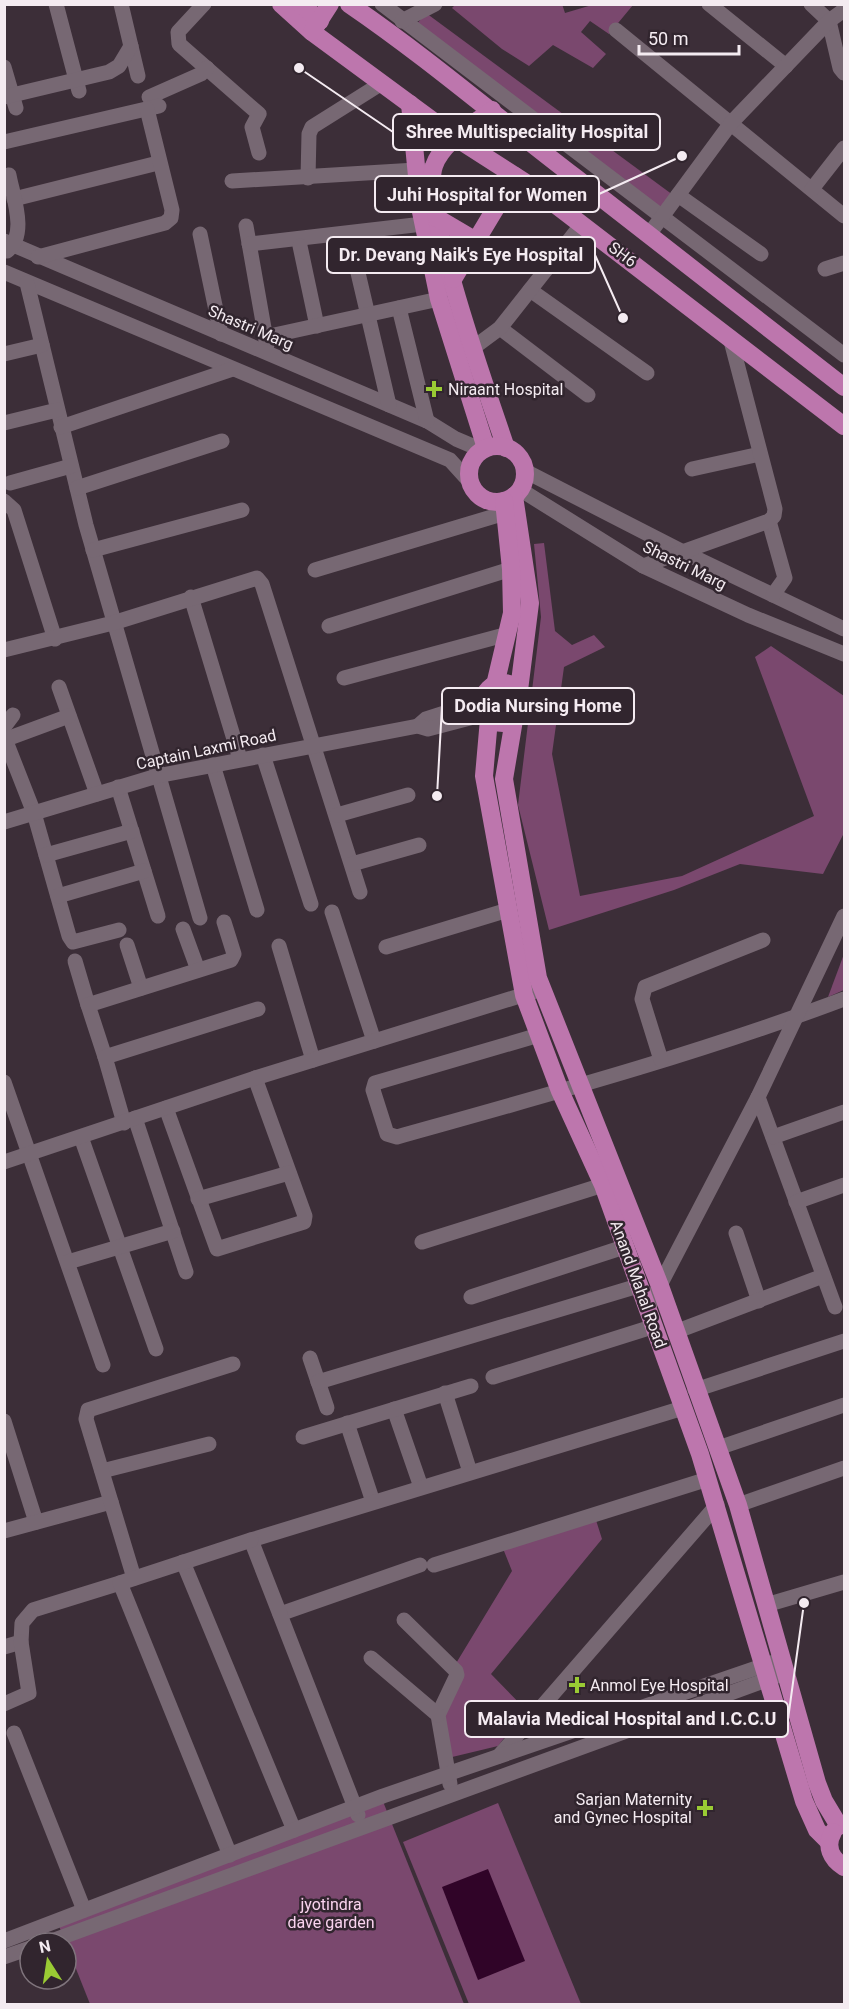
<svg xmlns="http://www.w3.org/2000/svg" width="849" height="2009" viewBox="0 0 849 2009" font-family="Roboto,sans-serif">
	<rect width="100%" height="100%" fill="#3c2e38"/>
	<g fill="#7a486e">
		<path d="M456,4h106l3,9 27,-8h41l-24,29 -19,-13 -9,11 25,22 -13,14 -40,-23 -24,21 -27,-17 -50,-41z"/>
		<path d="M426,13l247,182 -12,16 -245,-186z"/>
		<path d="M544,543l11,88 17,14 22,-10 11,12 -41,20 -12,87 28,142 102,-20 132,-60 -59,-159 16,-11 73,50v137l-21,41 -83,-10 -66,26 -125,40 -31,-125 23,-188 -7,-73z"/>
		<path d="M844,954v36l-16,7z"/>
		<path d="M595,1517l7,22 -111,135 35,36 -28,36 -50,12 -6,-43 13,-50 57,-94 -10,-25z"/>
		<path d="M382,1799l82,205h-374l-33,-83z"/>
		<path d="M498,1803l83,201h-112l-66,-162z"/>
	</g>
	<path fill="#300428" d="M488,1869l37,92 -47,19 -36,-93z"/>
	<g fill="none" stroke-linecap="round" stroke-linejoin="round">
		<g stroke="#776873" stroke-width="15">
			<path d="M56,4l23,87"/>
			<path d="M121,4l17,72"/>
			<path d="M204,4l-26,28 1,12 80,70 -7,13 7,26"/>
			<path d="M382,4l462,351"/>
			<path d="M709,4l77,62"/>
			<path d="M811,4l18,17 11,47 4,5"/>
			<path d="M402,21l33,-17"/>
			<path d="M616,30l228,186"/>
			<path d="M4,67l12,41"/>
			<path d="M4,97l105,-25 10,-6 12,-20"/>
			<path d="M149,97l52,-23 6,-6"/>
			<path d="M4,142l155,-36"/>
			<path d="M308,178l1,-44 3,-7 70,-44"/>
			<path d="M232,181l184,-11 11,1"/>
			<path d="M812,189l32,-41"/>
			<path d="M678,195l83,59"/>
			<path d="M14,199l144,-36"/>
			<path d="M246,226l21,119"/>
			<path d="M650,233l81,-110 98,-102 15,-11"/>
			<path d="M200,234l21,100"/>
			<path d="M4,241l423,180 29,18 26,11"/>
			<path d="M351,243l38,162"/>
			<path d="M249,244l174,-20"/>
			<path d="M300,246l17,80"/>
			<path d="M7,251c21,-16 6,-54 2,-76"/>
			<path d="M38,257l127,-34 6,-5 1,-8 -25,-101"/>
			<path d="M825,269l19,-6"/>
			<path d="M4,272l446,188 19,21"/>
			<path d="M27,283l59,242 114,393"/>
			<path d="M530,290l117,83"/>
			<path d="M399,308l28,113"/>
			<path d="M500,328l88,67"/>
			<path d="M265,337l174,-38"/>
			<path d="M473,348l27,-20 82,-104"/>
			<path d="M4,354l38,-9"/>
			<path d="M4,423l53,-13"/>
			<path d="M61,427l172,-58"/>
			<path d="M692,469l68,-15"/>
			<path d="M525,471l158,81 161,77"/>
			<path d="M10,483l61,-17"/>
			<path d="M77,488l145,-47"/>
			<path d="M521,490l122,76 105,49 96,39"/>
			<path d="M4,501l10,9 41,129"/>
			<path d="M769,521l16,57 -12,17"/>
			<path d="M93,550l149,-40"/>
			<path d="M643,566l126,-45 5,-5 1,-7 -45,-172"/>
			<path d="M315,570l190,-57"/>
			<path d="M191,597l49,162"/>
			<path d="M329,626l182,-57"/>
			<path d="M4,650l109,-27 144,-45 5,6 98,308"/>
			<path d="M344,678l164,-44"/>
			<path d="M59,687l38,107"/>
			<path d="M418,726l8,-7 56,-18"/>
			<path d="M4,727l9,-12"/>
			<path d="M5,739l29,74 35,123 4,6 46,-12"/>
			<path d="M4,740l65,-24"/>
			<path d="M263,755l48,149"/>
			<path d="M213,765l44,145"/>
			<path d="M118,787l40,129"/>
			<path d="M337,815l71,-20"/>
			<path d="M4,822l153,-46 261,-50 10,3 57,-15"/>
			<path d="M46,855l86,-24"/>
			<path d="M352,864l67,-19"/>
			<path d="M58,896l86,-25"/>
			<path d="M332,912l42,129"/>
			<path d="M183,929l15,41"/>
			<path d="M127,945l14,43"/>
			<path d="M279,946l34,114"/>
			<path d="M386,947l122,-37"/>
			<path d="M75,961l13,44"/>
			<path d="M539,1035l-164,48 -2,7 14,44 10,3c150,-42 301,-83 447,-138"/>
			<path d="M105,1057l-17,-52 143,-45 3,-6 -10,-32"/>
			<path d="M661,1060l-19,-61 3,-12 118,-47"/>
			<path d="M4,1082l99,283"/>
			<path d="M758,1097l77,210"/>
			<path d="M166,1108l51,141 87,-27 1,-6 -50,-138"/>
			<path d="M135,1118l51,154"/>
			<path d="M124,1123l-19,-66 153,-48"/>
			<path d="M81,1137l75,212"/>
			<path d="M773,1137l71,-25"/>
			<path d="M4,1162l251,-84 287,-89"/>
			<path d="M198,1199l91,-26"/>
			<path d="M796,1202l48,-17"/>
			<path d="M736,1233l23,68"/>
			<path d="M422,1242l181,-57"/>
			<path d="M68,1262l105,-31"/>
			<path d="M471,1297l153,-50"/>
			<path d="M647,1310l111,-213 86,-181"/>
			<path d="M675,1332l148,-56"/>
			<path d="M310,1358l17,50"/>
			<path d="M493,1377l162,-51"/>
			<path d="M318,1382l320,-96"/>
			<path d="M695,1390l149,-49"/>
			<path d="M445,1393l25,79"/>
			<path d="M394,1409l27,78"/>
			<path d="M4,1421l32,101"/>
			<path d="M347,1423l26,79"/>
			<path d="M303,1437l168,-51"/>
			<path d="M718,1448l126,-43"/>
			<path d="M102,1471l107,-27"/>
			<path d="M738,1505l106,-37"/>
			<path d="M4,1531l107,-29"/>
			<path d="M183,1562l111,268"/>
			<path d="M434,1565l274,-86"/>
			<path d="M134,1578l-48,-159 2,-9 145,-46"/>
			<path d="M766,1605l78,-23"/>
			<path d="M280,1614l140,-49"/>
			<path d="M404,1620l52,51 1,4 -19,40 12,69"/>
			<path d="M4,1647l17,-5 1,-19 11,-13 87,-27"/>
			<path d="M371,1658l67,57"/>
			<path d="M4,1704l25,-11 -8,-51"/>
			<path d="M14,1733l70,177"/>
			<path d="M499,1756l218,-251"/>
			<path d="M358,1815l-107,-275 432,-132"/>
			<path d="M230,1855l-110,-272 131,-43"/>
			<path d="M4,1941l379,-145 391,-134"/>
			<path d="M46,1943l739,-270"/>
			<path d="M4,1957l26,-9"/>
		</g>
		<g stroke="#bd76ad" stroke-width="18">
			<path d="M281,4l31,28 144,106 78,50 310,238"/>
			<path d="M301,4l19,17"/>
			<path d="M349,4c79,54 151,116 227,174 89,70 179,139 268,209"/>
			<path d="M312,32l18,-28"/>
			<path d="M410,104l10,103 19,92 47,149"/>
			<path d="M492,110c-19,15 -50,32 -58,56 -14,39 56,234 72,282"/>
			<path d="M437,218l39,23"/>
			<path d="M453,279l62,-103"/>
			<circle cx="497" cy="474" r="28"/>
			<path d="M514,496l16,107 -11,87"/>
			<circle cx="503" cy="703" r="20"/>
			<path d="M495,685l17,-72 -1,-44 -7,-68"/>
			<path d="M489,719l-5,57 40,219 36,96 43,94 97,269 104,347 13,29 12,12"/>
			<path d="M514,720l-10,59 34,199 122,308 78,219 79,278 7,18 15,25"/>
			<path d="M833,1832c-8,14 -2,27 11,35"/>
		</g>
	</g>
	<g fill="#9acb34" stroke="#31252e" stroke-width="2">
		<path d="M431 380h6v6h6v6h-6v6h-6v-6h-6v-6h6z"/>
		<path d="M574 1676h6v6h6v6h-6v6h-6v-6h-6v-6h6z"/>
		<path d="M702 1799h6v6h6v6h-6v6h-6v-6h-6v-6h6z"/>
	</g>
	<g text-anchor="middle" stroke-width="5" stroke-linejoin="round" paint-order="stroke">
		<g font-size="16" fill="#f4ebf1" stroke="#31252e">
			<text transform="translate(623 254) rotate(37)" y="6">SH6</text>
			<text transform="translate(251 327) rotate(23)" y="6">Shastri Marg</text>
			<text transform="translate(685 565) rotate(26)" y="6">Shastri Marg</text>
			<text transform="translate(206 749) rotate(-12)" y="6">Captain Laxmi Road</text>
			<text transform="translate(639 1284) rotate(70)" y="6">Anand Mahal Road</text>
		</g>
		<g font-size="16" fill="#f4ebf1" stroke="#31252e" text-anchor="start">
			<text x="448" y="395">Niraant Hospital</text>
			<text x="590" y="1691">Anmol Eye Hospital</text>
			<text x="692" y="1805" text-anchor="end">Sarjan Maternity<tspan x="692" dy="18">and Gynec Hospital</tspan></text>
		</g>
		<g font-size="16" fill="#f9d3ee" stroke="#31252e">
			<text x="331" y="1910">jyotindra<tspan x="331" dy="18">dave garden</tspan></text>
		</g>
	</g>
	<path fill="none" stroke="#f4ebf1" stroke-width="2" d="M299 68L393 132M682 156L599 194M623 318L595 255M437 796L442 706M804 1603L788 1719"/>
	<g fill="#f4ebf1" stroke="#31252e" stroke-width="2">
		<circle cx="299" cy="68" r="6"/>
		<circle cx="682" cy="156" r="6"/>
		<circle cx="623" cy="318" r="6"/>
		<circle cx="437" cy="796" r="6"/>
		<circle cx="804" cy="1603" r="6"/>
	</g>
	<g fill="#31252e" stroke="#f4ebf1" stroke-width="2">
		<rect x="393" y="114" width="267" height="36" rx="6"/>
		<rect x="375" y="176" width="224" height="36" rx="6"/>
		<rect x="327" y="237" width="268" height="36" rx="6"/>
		<rect x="442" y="688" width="192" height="36" rx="6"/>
		<rect x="465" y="1701" width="323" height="36" rx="6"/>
	</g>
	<g font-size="18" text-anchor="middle" font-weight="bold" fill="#f4ebf1">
		<text x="527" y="138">Shree Multispeciality Hospital</text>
		<text x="487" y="201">Juhi Hospital for Women</text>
		<text x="461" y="261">Dr. Devang Naik's Eye Hospital</text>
		<text x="538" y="712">Dodia Nursing Home</text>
		<text x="627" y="1725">Malavia Medical Hospital and I.C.C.U</text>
	</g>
	<rect width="849" height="2009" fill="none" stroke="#f4ebf1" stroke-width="12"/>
	<g transform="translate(48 1961) rotate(348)"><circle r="28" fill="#31252e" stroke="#7f747c" stroke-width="1.5"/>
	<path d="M0-4.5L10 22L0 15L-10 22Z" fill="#9acb34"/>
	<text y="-9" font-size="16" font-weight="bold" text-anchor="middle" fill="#f4ebf1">N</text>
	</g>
	<path d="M639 45v9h100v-9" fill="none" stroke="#f4ebf1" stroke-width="3"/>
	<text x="648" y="45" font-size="18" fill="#f4ebf1" stroke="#31252e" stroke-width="4.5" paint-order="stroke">50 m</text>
</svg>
